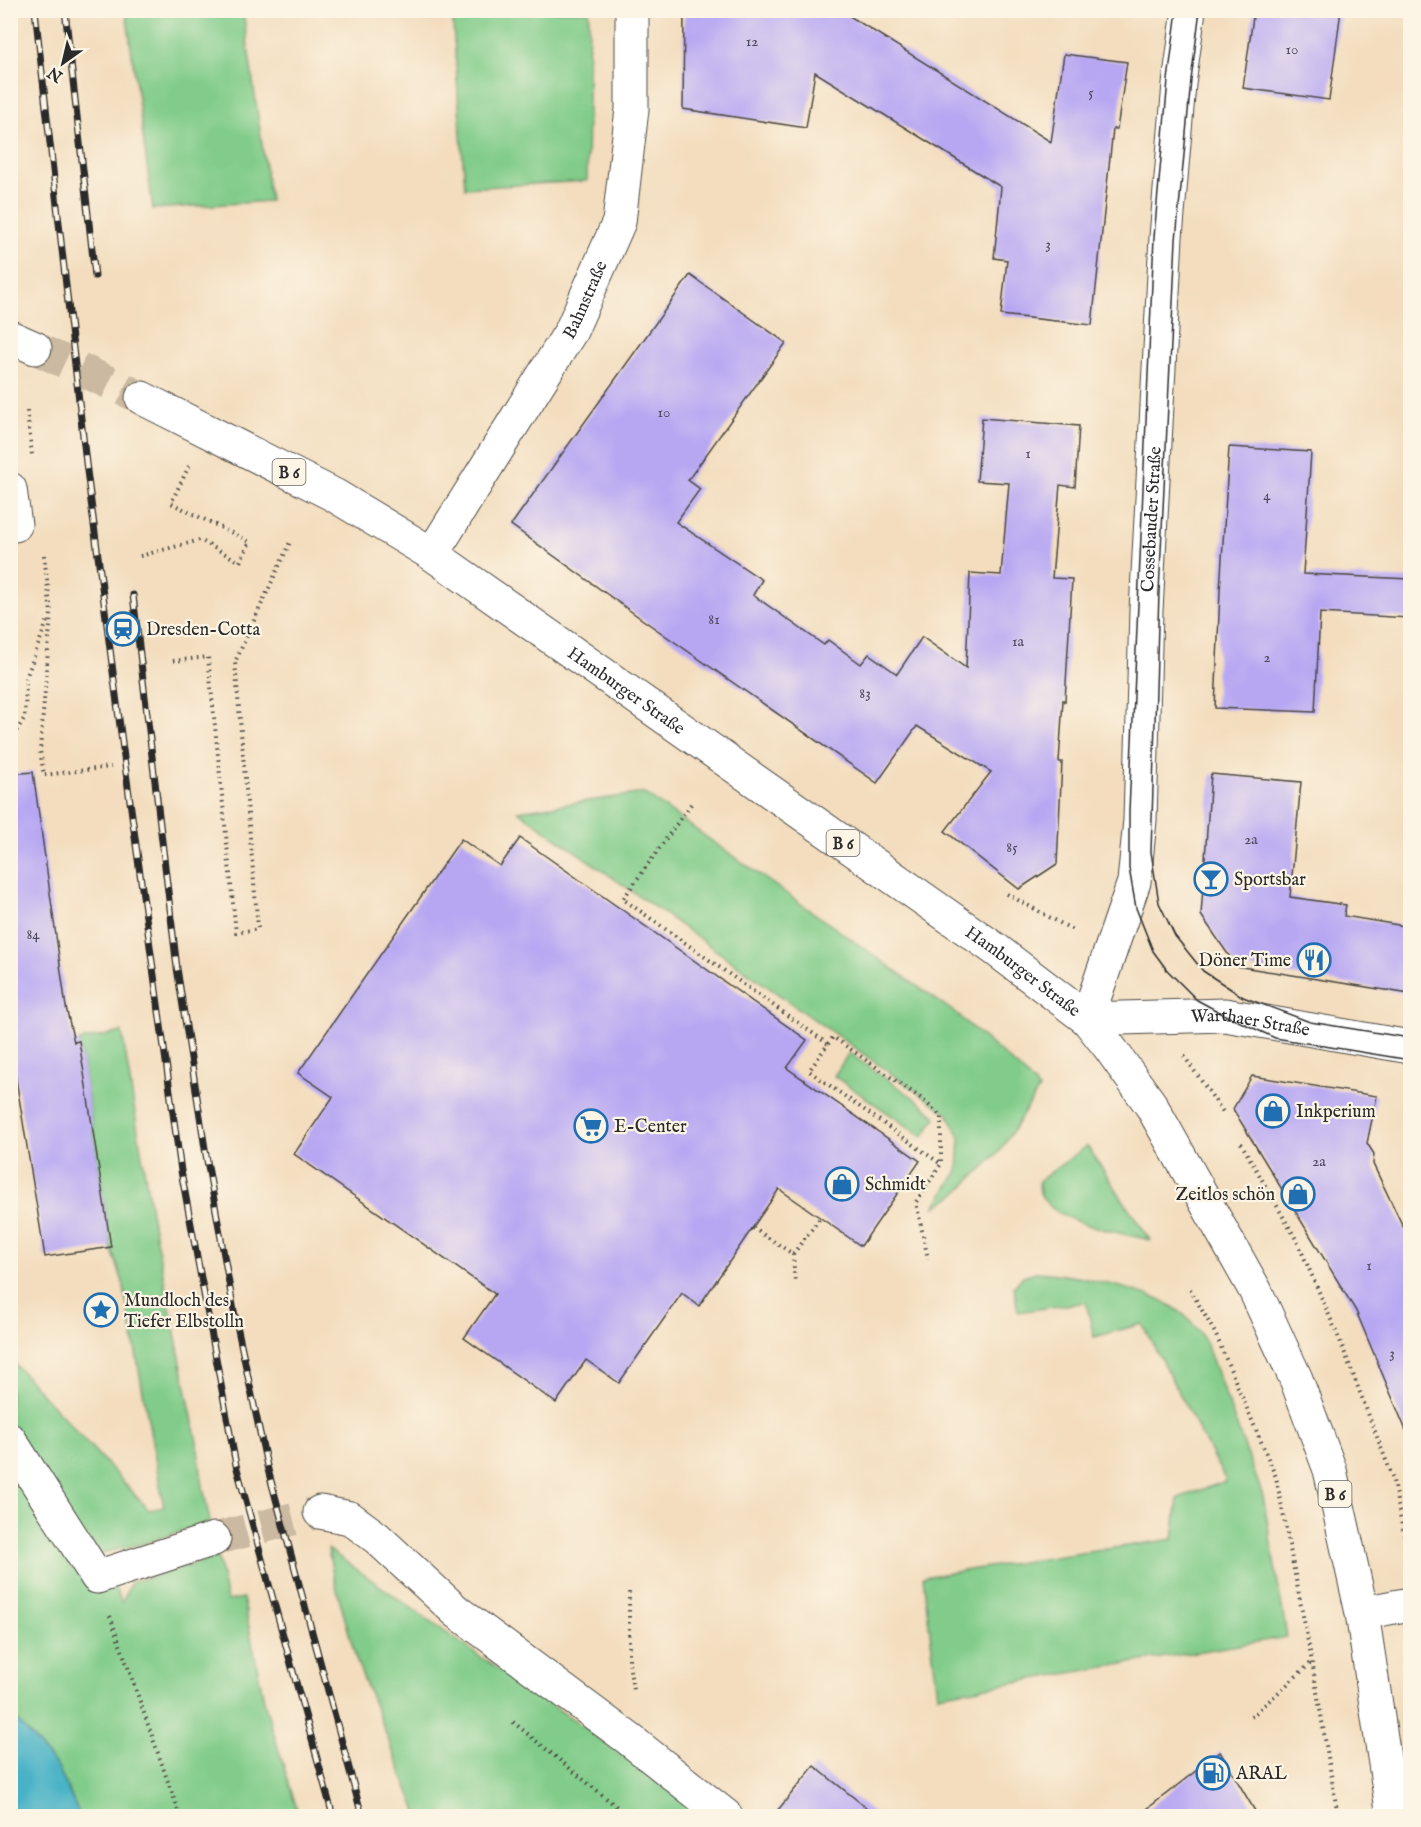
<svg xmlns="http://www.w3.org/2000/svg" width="1421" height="1827" viewBox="0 0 1421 1827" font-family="'IM FELL English',serif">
	<rect width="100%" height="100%" fill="#fcf5e5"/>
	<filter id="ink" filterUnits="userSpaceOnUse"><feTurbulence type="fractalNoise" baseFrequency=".0167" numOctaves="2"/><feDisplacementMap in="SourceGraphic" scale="12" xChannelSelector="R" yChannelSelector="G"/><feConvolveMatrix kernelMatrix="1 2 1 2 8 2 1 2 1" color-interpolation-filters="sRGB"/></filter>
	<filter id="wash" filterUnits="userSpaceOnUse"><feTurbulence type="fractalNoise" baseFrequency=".008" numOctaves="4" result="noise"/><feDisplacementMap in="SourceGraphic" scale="24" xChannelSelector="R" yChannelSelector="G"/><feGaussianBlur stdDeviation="1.35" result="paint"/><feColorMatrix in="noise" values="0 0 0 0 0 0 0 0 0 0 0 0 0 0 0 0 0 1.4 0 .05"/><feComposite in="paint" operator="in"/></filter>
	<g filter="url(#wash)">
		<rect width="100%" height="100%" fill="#f3ddbe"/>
		<g fill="#81cc8a" stroke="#567c5a" stroke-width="1.5">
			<path d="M126,11h117l27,190 -117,8z"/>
			<path d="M452,11h137l-2,170 -122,7z"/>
			<path d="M644,793l310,219 67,58 18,19 -39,62 -42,41 -24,16 24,-37 2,-34 -13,-24 -429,-302z"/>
			<path d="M122,1032l31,192 44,218 6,45 7,35 -68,22 -44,10 24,49 9,-21 87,-25 9,44 16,-3 22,107 34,111h-219l-22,-48 -47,-55 -1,-354 139,151 15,-3 -41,-225 -12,-35 -32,-206z"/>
			<path d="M849,1053l71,49 16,15 -13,20 -89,-61z"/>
			<path d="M1087,1146l63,94c-30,-8 -94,-15 -109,-45 -2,-4 -2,-10 -2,-14z"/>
			<path d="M1036,1272c36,2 102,16 134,33 14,8 27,22 35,36l58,155 24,141 -349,58 -15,-118 250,-38 5,-41 48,-17 -84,-157 -48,13 -8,-35 -68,10 -4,-25 9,-11z"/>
			<path d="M328,1549l191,135 54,35 130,97h-284l-62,-154 -23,-83z"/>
		</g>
		<path fill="#48b2c6" stroke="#3a6e78" stroke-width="1.5" d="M11,1713l47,55 22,48h-69z"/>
		<g id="blocks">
			<g fill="#b7a7f3">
				<path d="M684,10h156l211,132 13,-88 63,8 -10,67h-4l-21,196 -91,-10 6,-55 -13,-2 7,-71 -186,-115 -9,56 -123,-19z"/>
				<path d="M1254,10h87l-12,90 -86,-12z"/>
				<path d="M690,275l96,68 -98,137 12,9 -24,33 86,58 -9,15 71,50 4,-5 33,24 8,-10 28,20 25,-37 44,31 4,-95 31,2 8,-92 -32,-2 5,-63 97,8 -4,61 -15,-2 -8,93 20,1 -7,122 -2,-1 -4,62h3l-5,102 -38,25 -74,-58 46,-59 -74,-46 -40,57 -234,-163 -132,-95z"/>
				<path d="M1229,447l82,5 -8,122 107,5v39l-90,-5 -5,99 -100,-4 5,-117z"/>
				<path d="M33,772l33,235 8,35 5,-1 32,206 -66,10 -35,-215v-268z"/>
				<path d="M1211,774l90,8 -11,115 56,8 -2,11 66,11v67l-174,-28 -35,-51z"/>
				<path d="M520,838l287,202 -20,28 133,93 -59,85 -82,-57 -80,117 -17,-13 -63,90 -33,-23 -30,43 -92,-65 31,-44 -201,-140 39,-57 -35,-24 163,-234 39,27z"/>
				<path d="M1252,1076l125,20 -10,47 7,11 -1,10 37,77v199l-54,-129 -123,-202z"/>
				<path d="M1220,1752l38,64h-120z"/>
				<path d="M814,1766l63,50h-104z"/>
			</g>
		</g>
	</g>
	<g filter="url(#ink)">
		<use href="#blocks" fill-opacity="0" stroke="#494641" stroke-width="1.5"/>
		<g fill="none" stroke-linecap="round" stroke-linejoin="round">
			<path stroke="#cbb9a1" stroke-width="33" stroke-dasharray="33 16" stroke-linecap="butt" d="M214,1539l106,-27"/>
			<path stroke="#cbb9a1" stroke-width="33" stroke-dasharray="33 16" stroke-linecap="butt" d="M35,348l107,50"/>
			<g stroke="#494641" stroke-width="35">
				<g id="minor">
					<path d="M10,489l5,36"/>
					<path id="s1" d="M432,554l139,-223 48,-109 13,-113v-99"/>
					<path id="s2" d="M1087,1019l138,-4 185,32"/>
					<path d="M10,1440l87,137 117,-38"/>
					<path d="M320,1512l30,6 27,20 79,73 173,128 97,77"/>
					<path d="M1362,1613l48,-9"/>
				</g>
			</g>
			<g stroke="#494641" stroke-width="35">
				<g id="major">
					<path d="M10,337l25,11"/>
					<path id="s3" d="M142,398l192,97 98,59 563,395 92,70 23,29 41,57 104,185 41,89 34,91 32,143 31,203"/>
					<path id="s4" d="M1087,1019l47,-137 6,-62 6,-209 20,-374 13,-153 10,-74"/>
				</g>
			</g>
			<g stroke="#494641" stroke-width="4" stroke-dasharray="1.5 4.5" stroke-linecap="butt">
				<path d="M27,411l5,44"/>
				<path d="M44,555l7,58 -11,138 4,24 67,-8"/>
				<path d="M140,556l60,-16 40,22 10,-20 -79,-39 18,-37"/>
				<path d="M173,661l35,-4 28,276 22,-4 -23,-267 56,-122"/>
				<path d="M10,741l15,-24 1,-39 22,-59"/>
				<path d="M691,804l-68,95 205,145 -19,27 132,93 -25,38 12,57"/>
				<path d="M1007,894l66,36"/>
				<path d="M828,1044l5,-7 89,62 19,17v47"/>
				<path d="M1184,1056l39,56"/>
				<path d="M1241,1143l56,98 44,102 51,133 18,89"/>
				<path d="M753,1228l40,26 2,30"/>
				<path d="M793,1254l27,-36"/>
				<path d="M1190,1289l25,44 61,144 36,185 26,154"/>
				<path d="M629,1592v71l4,27"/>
				<path d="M110,1616l70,200"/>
				<path d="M1251,1717l60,-54"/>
				<path d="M513,1722l115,94"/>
			</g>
			<use href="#minor" stroke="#fff" stroke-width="33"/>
			<use href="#major" stroke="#fff" stroke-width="33"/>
			<g stroke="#2b2b2b" stroke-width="1.5">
				<path d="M1177,10l-9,70 -14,157 -25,574v57l7,40 17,43 14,19 30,30 28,15 50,23 135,22"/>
				<path d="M1200,10l-9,70 -15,160 -17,352 -8,260 8,51 16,33 28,35 40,26 67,25 100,16"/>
			</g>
			<g stroke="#2b2b2b" stroke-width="7">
				<g id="rail">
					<path d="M35,10l51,453 39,302 56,406 55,294 97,351"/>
					<path d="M65,10l30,266"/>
					<path d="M133,595l44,373 29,187 28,156 33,155 95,350"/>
				</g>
			</g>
			<use href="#rail" stroke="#fcf5e5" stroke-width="4.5" stroke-dasharray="14" stroke-linecap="butt"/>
		</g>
	</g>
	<defs>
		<g id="station-ring" transform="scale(1.725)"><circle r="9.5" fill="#fcf5e5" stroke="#1f6fb2" stroke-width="1.5"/><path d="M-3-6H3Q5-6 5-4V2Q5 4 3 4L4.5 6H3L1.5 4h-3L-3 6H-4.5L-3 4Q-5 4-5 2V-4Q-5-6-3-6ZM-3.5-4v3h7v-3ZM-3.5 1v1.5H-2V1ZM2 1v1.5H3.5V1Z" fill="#1f6fb2"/></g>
		<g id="bar-ring" transform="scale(1.725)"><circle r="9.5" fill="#fcf5e5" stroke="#1f6fb2" stroke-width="1.5"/><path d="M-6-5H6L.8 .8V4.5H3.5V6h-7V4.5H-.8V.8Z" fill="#1f6fb2"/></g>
		<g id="restaurant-ring" transform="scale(1.725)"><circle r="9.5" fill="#fcf5e5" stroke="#1f6fb2" stroke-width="1.5"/><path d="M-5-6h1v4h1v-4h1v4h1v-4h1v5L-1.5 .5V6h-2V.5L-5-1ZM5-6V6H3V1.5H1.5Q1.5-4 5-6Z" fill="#1f6fb2"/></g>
		<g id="shop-ring" transform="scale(1.725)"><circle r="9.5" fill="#fcf5e5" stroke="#1f6fb2" stroke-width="1.5"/><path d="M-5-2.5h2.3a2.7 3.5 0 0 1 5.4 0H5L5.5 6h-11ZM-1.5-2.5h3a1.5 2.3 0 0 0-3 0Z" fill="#1f6fb2"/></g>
		<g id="supermarket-ring" transform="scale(1.725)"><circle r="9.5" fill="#fcf5e5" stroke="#1f6fb2" stroke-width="1.5"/><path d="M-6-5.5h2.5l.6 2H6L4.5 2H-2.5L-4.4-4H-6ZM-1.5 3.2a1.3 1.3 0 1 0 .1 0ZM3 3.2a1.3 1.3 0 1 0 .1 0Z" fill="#1f6fb2"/></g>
		<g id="sight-ring" transform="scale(1.725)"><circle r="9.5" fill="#fcf5e5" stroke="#1f6fb2" stroke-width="1.5"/><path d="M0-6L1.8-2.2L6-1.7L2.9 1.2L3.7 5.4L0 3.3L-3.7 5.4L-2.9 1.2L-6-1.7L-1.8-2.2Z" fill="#1f6fb2"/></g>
		<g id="fuel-ring" transform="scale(1.725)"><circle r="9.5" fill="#fcf5e5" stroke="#1f6fb2" stroke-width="1.5"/><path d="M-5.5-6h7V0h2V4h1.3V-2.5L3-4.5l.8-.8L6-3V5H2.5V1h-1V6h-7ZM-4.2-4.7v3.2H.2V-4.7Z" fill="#1f6fb2"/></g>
	</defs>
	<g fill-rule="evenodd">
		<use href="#station-ring" x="123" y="629"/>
		<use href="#bar-ring" x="1211" y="879"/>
		<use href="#restaurant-ring" x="1314" y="960"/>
		<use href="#shop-ring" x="1273" y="1111"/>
		<use href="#supermarket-ring" x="591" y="1126"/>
		<use href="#shop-ring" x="842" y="1184"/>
		<use href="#shop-ring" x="1298" y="1194"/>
		<use href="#sight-ring" x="101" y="1310"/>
		<use href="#fuel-ring" x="1213" y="1773"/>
	</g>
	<g text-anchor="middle" stroke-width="4.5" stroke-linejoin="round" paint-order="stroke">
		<g font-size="15" fill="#4e4a5d">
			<text x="752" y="46">12</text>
			<text x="1292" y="54">10</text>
			<text x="1091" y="97">5</text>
			<text x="1048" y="249">3</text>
			<text x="664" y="417">10</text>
			<text x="1028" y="458">1</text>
			<text x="1267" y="500">4</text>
			<text x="714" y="624">81</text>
			<text x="1018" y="646">1a</text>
			<text x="1267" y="662">2</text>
			<text x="865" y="698">83</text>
			<text x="1251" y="844">2a</text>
			<text x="1012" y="852">85</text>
			<text x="33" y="939">84</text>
			<text x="1319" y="1166">2a</text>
			<text x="1369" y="1270">1</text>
			<text x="1392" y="1358">3</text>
		</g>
		<g fill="#fcf5e5" stroke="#6a6863" stroke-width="1.5">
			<rect x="272.5" y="459" width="33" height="26" rx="4.5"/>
			<rect x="826.5" y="830" width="33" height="26" rx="4.5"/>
			<rect x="1318.5" y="1481" width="33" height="26" rx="4.5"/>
		</g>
		<g font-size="16" font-weight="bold" fill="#2b2b2b">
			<text x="289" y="478">B 6</text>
			<text x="843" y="849">B 6</text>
			<text x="1335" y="1500">B 6</text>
		</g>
		<g font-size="18" fill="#2b2b2b" stroke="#fcf5e5">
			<text dy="6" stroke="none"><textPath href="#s1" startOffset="297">Bahnstraße</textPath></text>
			<text dy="6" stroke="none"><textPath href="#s4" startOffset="508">Cossebauder Straße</textPath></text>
			<text dy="6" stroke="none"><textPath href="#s3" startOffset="567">Hamburger Straße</textPath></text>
			<text dy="6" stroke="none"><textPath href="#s3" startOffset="1053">Hamburger Straße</textPath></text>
			<text dy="6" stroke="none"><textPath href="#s2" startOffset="164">Warthaer Straße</textPath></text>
		</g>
		<g font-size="18" fill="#2b2b2b" stroke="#fcf5e5" text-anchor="start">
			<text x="146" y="635">Dresden-Cotta</text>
			<text x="1234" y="885">Sportsbar</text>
			<text x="1291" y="966" text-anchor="end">Döner Time</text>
			<text x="1296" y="1117">Inkperium</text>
			<text x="614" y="1132">E-Center</text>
			<text x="865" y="1190">Schmidt</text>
			<text x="1275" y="1200" text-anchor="end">Zeitlos schön</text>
			<text x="124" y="1306">Mundloch des<tspan x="124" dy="21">Tiefer Elbstolln</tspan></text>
			<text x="1236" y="1779">ARAL</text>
		</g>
	</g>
	<rect width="1421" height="1827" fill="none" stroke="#fcf5e5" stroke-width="36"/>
	<g transform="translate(63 63) rotate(214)" stroke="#fcf5e5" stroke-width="4.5" paint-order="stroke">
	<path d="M0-4.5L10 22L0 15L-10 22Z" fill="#2b2b2b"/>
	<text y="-9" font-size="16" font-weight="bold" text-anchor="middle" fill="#2b2b2b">N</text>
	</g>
</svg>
